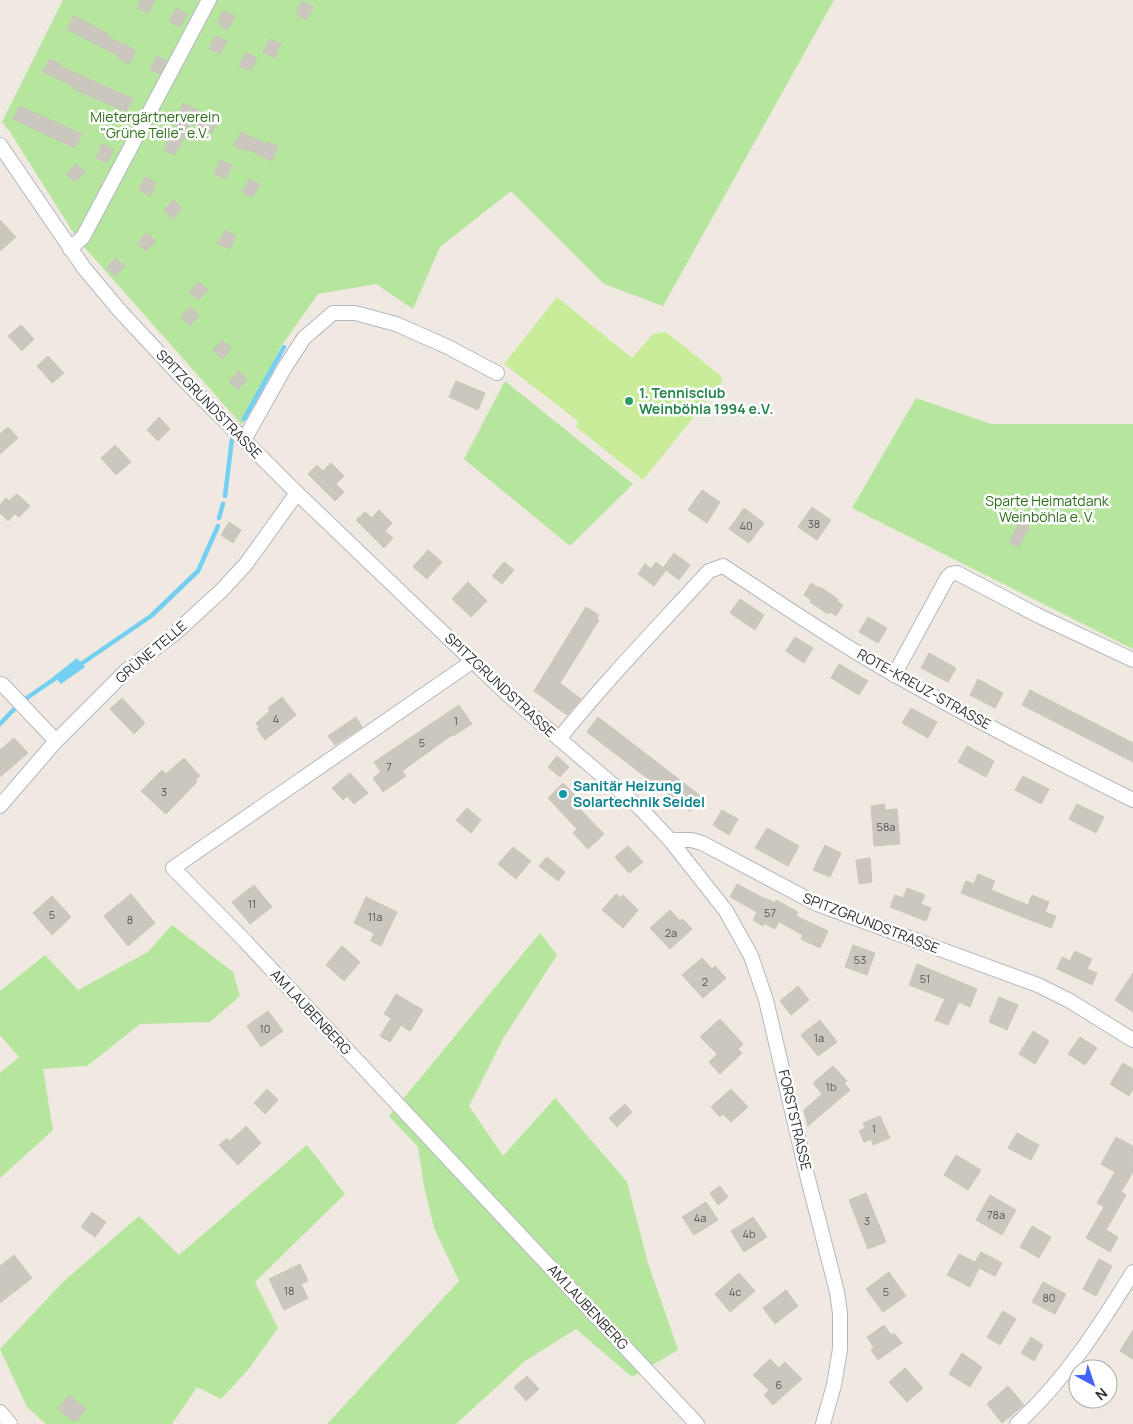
<svg xmlns="http://www.w3.org/2000/svg" width="1133" height="1424" viewBox="0 0 1133 1424" font-family="Manrope,sans-serif">
	<rect width="100%" height="100%" fill="#efe9e1"/>
	<g fill="#b6e59e">
		<path d="M63,0h771l-171,306 -59,-22 -93,-93 -71,56 -27,62 -37,-25 -58,10 -38,54 -38,77 -164,-185 -68,-108 -8,-10z"/>
		<path d="M505,381l128,103 -63,62 -106,-87z"/>
		<path d="M916,398l75,26h142v225l-281,-141z"/>
		<path d="M172,925l61,47 7,24 -30,26 -70,2 -53,42 -44,3 10,61 -53,48v-105l19,-16 -19,-22v-44l45,-36 33,35 70,-38z"/>
		<path d="M540,933l17,22 -53,82 -35,69 34,50 52,-58 72,84 21,81 30,87 -46,27 -56,-48 -51,32 -69,63h-129l132,-143 -25,-53 -10,-42 -6,-39 -29,-31z"/>
		<path d="M307,1145l38,49 -90,88 23,46 -30,42 -27,29 -24,-12 -25,37h-126l-19,-17 -27,-58 63,-67 76,-66 40,39z"/>
	</g>
	<path fill="#c9ec9a" d="M557,297l75,61 21,-24 13,-2 55,44 1,6 -79,98 -67,-53 2,-6 -74,-57z"/>
	<path fill="#75cff0" d="M77,658l8,9 -24,17 -7,-8z"/>
	<g fill="none" stroke-linecap="round" stroke-linejoin="round">
		<g stroke="#75cff0" stroke-width="4.5">
			<path d="M244,419l40,-72"/>
			<path d="M225,496l7,-57"/>
			<path d="M219,518l4,-14"/>
			<path d="M78,666l73,-50 47,-45 20,-45"/>
			<path d="M24,700l36,-25"/>
			<path d="M0,724l18,-19"/>
		</g>
	</g>
	<g fill="#cbc7bf" stroke="#cbc5ba">
		<path d="M141,0h14l-7,13 -11,-5z"/>
		<path d="M302,1l11,6 -6,13 -11,-5z"/>
		<path d="M176,8l11,6 -7,13 -11,-5z"/>
		<path d="M223,11l12,5 -7,14 -11,-6z"/>
		<path d="M74,16l35,18 -2,3 29,13 -7,14 -11,-6 1,-2 -52,-27z"/>
		<path d="M215,36l12,5 -7,13 -11,-5z"/>
		<path d="M270,39l11,5 -6,14 -12,-6z"/>
		<path d="M246,52l11,6 -6,13 -12,-5z"/>
		<path d="M157,56l10,5 -7,13 -10,-4z"/>
		<path d="M50,59l11,5 -1,2 73,33 -7,13 -54,-24 1,-2 -30,-14z"/>
		<path d="M183,103l35,16 -6,14 -21,-10 -16,32 -11,-5 15,-32 -2,-2z"/>
		<path d="M20,106l62,28 -7,14 -62,-29z"/>
		<path d="M241,132l25,12 1,-2 11,5 -6,14 -25,-12 -1,2 -12,-5z"/>
		<path d="M102,144l12,6 -7,13 -11,-5z"/>
		<path d="M220,160l12,5 -7,14 -11,-5z"/>
		<path d="M76,164l9,8 -10,10 -9,-8z"/>
		<path d="M145,177l11,5 -6,14 -11,-6z"/>
		<path d="M249,179l11,5 -7,13 -11,-5z"/>
		<path d="M173,200l9,8 -9,11 -9,-9z"/>
		<path d="M0,220l16,17 -16,14z"/>
		<path d="M225,230l11,6 -6,13 -12,-5z"/>
		<path d="M147,233l9,8 -10,10 -9,-8z"/>
		<path d="M116,258l9,8 -10,10 -9,-8z"/>
		<path d="M199,282l9,8 -10,10 -9,-8z"/>
		<path d="M190,307l9,8 -9,11 -9,-9z"/>
		<path d="M21,325l13,14 -12,12 -14,-15z"/>
		<path d="M222,340l9,8 -9,11 -9,-9z"/>
		<path d="M48,356l16,17 -12,10 -15,-17z"/>
		<path d="M238,371l9,8 -9,11 -9,-8z"/>
		<path d="M456,381l29,12 -7,17 -29,-13z"/>
		<path d="M159,417l11,12 -12,12 -11,-11z"/>
		<path d="M8,427l10,11 -18,16v-20z"/>
		<path d="M115,445l16,17 -15,13 -15,-17z"/>
		<path d="M331,463l13,13 -8,8 8,8 -9,9 -27,-27 9,-9 6,6z"/>
		<path d="M702,490l18,12 -13,21 -19,-13z"/>
		<path d="M17,494l13,12 -11,11 -4,-3 -7,7 -8,-8v-8l6,-7 3,3z"/>
		<path d="M812,507l19,13 -14,20 -19,-13z"/>
		<path d="M744,508l20,15 -15,20 -20,-14z"/>
		<path d="M379,510l13,13 -7,8 8,7 -9,10 -28,-28 9,-8 7,6z"/>
		<path d="M229,522l12,8 -8,13 -12,-8z"/>
		<path d="M1020,522l9,5 -10,20 -10,-6z"/>
		<path d="M428,550l14,12 -15,17 -14,-12z"/>
		<path d="M674,553l16,12 -11,15 -13,-10 -12,16 -16,-12 7,-10 6,5 5,-7 10,8 -3,-2z"/>
		<path d="M504,562l10,8 -12,14 -10,-8z"/>
		<path d="M468,582l19,19 -16,16 -19,-18z"/>
		<path d="M811,583l8,5 1,-1 18,12 -1,2 6,4 -7,11 -6,-4 -2,2 -18,-12 1,-2 -7,-5z"/>
		<path d="M740,599l24,16 -9,15 -25,-17z"/>
		<path d="M586,607l13,8 -2,4 2,1 -39,63 21,16 -14,16 -33,-24z"/>
		<path d="M868,617l19,11 -9,15 -19,-11z"/>
		<path d="M795,637l18,11 -9,15 -18,-12z"/>
		<path d="M929,653l27,15 -8,14 -27,-14z"/>
		<path d="M839,664l29,17 -9,14 -28,-17z"/>
		<path d="M978,679l25,14 -8,15 -25,-13z"/>
		<path d="M1030,690l103,53v19l-111,-57z"/>
		<path d="M282,697l14,18 -31,25 -8,-11 2,-2 -3,-4 14,-12 -2,-3z"/>
		<path d="M122,698l23,25 -11,11 -24,-25z"/>
		<path d="M459,705l13,19 -19,12 -1,-1 -50,36 4,5 -23,16 -10,-14 8,-6 -7,-10z"/>
		<path d="M911,708l26,14 -9,16 -26,-15z"/>
		<path d="M356,717l6,10 -27,18 -7,-9z"/>
		<path d="M598,717l104,80 -12,14 -103,-79z"/>
		<path d="M14,738l14,15 -28,24v-27z"/>
		<path d="M967,746l27,15 -8,16 -28,-15z"/>
		<path d="M557,756l12,11 -9,10 -12,-10z"/>
		<path d="M184,758l16,18 -5,4 2,2 -31,32 -25,-23 21,-21 4,4z"/>
		<path d="M350,773l18,20 -14,11 -7,-8 -4,4 -11,-12z"/>
		<path d="M1023,776l26,13 -8,15 -26,-14z"/>
		<path d="M563,783l15,16 -4,4 30,31 -16,15 -15,-16 4,-4 -29,-31z"/>
		<path d="M885,804v6l12,-1 3,35 -26,2 -3,-40z"/>
		<path d="M1077,804l27,13 -8,16 -27,-14z"/>
		<path d="M467,808l14,12 -10,13 -15,-13z"/>
		<path d="M722,810l16,9 -9,16 -16,-10z"/>
		<path d="M767,828l32,18 -11,20 -33,-18z"/>
		<path d="M825,845l16,8 -11,24 -17,-7z"/>
		<path d="M628,846l15,16 -14,11 -14,-16z"/>
		<path d="M513,847l18,14 -15,18 -18,-15z"/>
		<path d="M547,857l18,15 -7,9 -19,-15z"/>
		<path d="M870,858l2,24 -13,2 -3,-24z"/>
		<path d="M978,874l17,7 -4,9 37,15 4,-10 17,7 -4,10 11,4 -5,12 -90,-35 5,-12 8,3z"/>
		<path d="M737,884l28,15v-1l10,5 1,-3 22,12 -2,4 32,15 -8,17 -19,-9 2,-4 -24,-13 -4,7 -11,-6 -1,3 -10,-6 4,-8 -27,-15z"/>
		<path d="M254,885l18,22 -22,17 -18,-22z"/>
		<path d="M907,888l18,7 -4,9 10,4 -5,13 -36,-14 5,-12 8,3z"/>
		<path d="M131,894l24,29 -27,23 -24,-30z"/>
		<path d="M616,894l5,4 2,-3 15,15 -15,18 -21,-18z"/>
		<path d="M52,896l19,21 -19,18 -19,-22z"/>
		<path d="M366,897l31,15 -16,34 -10,-5 3,-8 -20,-10z"/>
		<path d="M670,910l10,11 3,-2 9,10 -22,20 -20,-21z"/>
		<path d="M853,945l22,8 -8,22 -22,-8z"/>
		<path d="M342,946l18,16 -16,19 -18,-16z"/>
		<path d="M1075,951l17,8 -5,10 10,4 -5,12 -35,-16 5,-12 8,4z"/>
		<path d="M702,958l10,11 3,-3 11,12 -23,20 -21,-23z"/>
		<path d="M917,964l60,25 -7,18 -11,-5 -11,23 -13,-5 10,-21 -36,-14z"/>
		<path d="M1133,973v39l-18,-12z"/>
		<path d="M798,986l11,14 -18,15 -11,-14z"/>
		<path d="M396,994l27,16 -13,21 -9,-6 -11,17 -10,-6 11,-18 -7,-4z"/>
		<path d="M999,997l19,8 -11,25 -18,-8z"/>
		<path d="M268,1011l15,20 -22,16 -14,-21z"/>
		<path d="M720,1019l23,25 -5,5 4,4 -22,21 -11,-12 8,-8 -17,-17z"/>
		<path d="M820,1020l17,22 -19,14 -17,-21z"/>
		<path d="M1033,1031l16,10 -14,23 -16,-10z"/>
		<path d="M1080,1037l17,11 -12,17 -17,-11z"/>
		<path d="M1123,1063l10,6v20l-4,7 -19,-12z"/>
		<path d="M833,1066l14,15 -3,2 6,7 -42,36 -4,-16 18,-16 -9,-11z"/>
		<path d="M267,1089l11,11 -13,14 -11,-11z"/>
		<path d="M731,1089l17,18 -17,15 -8,-8 -3,3 -9,-10z"/>
		<path d="M625,1104l7,8 -15,15 -8,-9z"/>
		<path d="M880,1116l10,22 -17,7 -2,-6 -7,3 -5,-11 6,-3 -2,-5z"/>
		<path d="M246,1126l15,17 -23,22 -19,-20 8,-7 3,3z"/>
		<path d="M1017,1133l22,12 -8,15 -23,-12z"/>
		<path d="M1116,1137l17,9v26l-12,20 5,3 -20,35 12,7 -8,15 -24,-14 18,-31 -7,-4 18,-31 -14,-8z"/>
		<path d="M956,1155l25,15 -13,20 -24,-15z"/>
		<path d="M720,1186l8,11 -10,8 -8,-12z"/>
		<path d="M866,1193l20,49 -18,7 -19,-49z"/>
		<path d="M990,1195l26,15 -14,25 -26,-15z"/>
		<path d="M706,1202l12,18 -24,15 -12,-18z"/>
		<path d="M92,1212l14,10 -11,15 -14,-10z"/>
		<path d="M753,1217l14,20 -23,15 -13,-21z"/>
		<path d="M1032,1226l19,11 -12,21 -19,-11z"/>
		<path d="M981,1252l21,11 -7,13 -16,-8 -9,19 -23,-12 12,-21 16,8z"/>
		<path d="M14,1255l18,23 -32,25v-37z"/>
		<path d="M1099,1259l13,7 -16,30 -13,-7z"/>
		<path d="M300,1264l8,17 -7,3 7,14 -24,12 -15,-31z"/>
		<path d="M889,1272l17,24 -23,16 -17,-23z"/>
		<path d="M739,1273l16,18 -25,21 -15,-18z"/>
		<path d="M1043,1282l23,12 -11,20 -23,-12z"/>
		<path d="M786,1290l12,16 -23,18 -12,-16z"/>
		<path d="M1003,1311l13,8 -16,26 -13,-8z"/>
		<path d="M884,1325l7,10 3,-2 8,10 -24,17 -7,-10 3,-2 -7,-11z"/>
		<path d="M1133,1330v29l-13,-8z"/>
		<path d="M1031,1337l12,8 -9,16 -13,-8z"/>
		<path d="M962,1353l20,14 -12,20 -21,-13z"/>
		<path d="M770,1359l9,9 6,-6 17,17 -29,26 -9,-10 5,-5 -16,-15z"/>
		<path d="M905,1368l18,20 -16,14 -18,-20z"/>
		<path d="M527,1376l12,13 -13,12 -12,-14z"/>
		<path d="M1008,1386l16,19 -22,18 -15,-19z"/>
		<path d="M69,1395l17,14 -11,13 -17,-13z"/>
	</g>
	<g fill="none" stroke-linecap="round" stroke-linejoin="round">
		<g stroke="#b4b7c1" stroke-width="16">
			<g id="minor">
				<path d="M0,145l84,123 36,43 67,72 110,110 209,200 135,116 29,31 56,71 25,45 15,44 41,175 30,117 3,21v36l-6,36 -11,39"/>
				<path d="M70,249l13,-12 126,-237"/>
				<path d="M244,440l41,-73 19,-29 29,-25h22l41,11 52,23 49,26"/>
				<path d="M473,661l-300,207 71,72 453,484"/>
				<path d="M894,675l53,-97 4,-4 6,-1 82,43 94,44"/>
				<path d="M0,684l3,1 53,56"/>
				<path d="M559,739c47,-59 99,-112 150,-168l14,-5c57,37 113,76 172,109 78,44 158,85 238,125"/>
				<path d="M0,806l56,-65 71,-71 46,-35 49,-45 24,-26 51,-71"/>
				<path d="M670,840h21l11,3 115,61 221,81 32,16 63,39"/>
				<path d="M0,1412l10,12"/>
				<path d="M1017,1424c48,-44 82,-97 116,-152"/>
			</g>
		</g>
		<use href="#minor" stroke="#fff" stroke-width="14"/>
	</g>
	<circle fill="#2e9e5b" stroke="#fff" stroke-width="2" cx="629" cy="401" r="5"/>
	<circle fill="#0f9aa8" stroke="#fff" stroke-width="2" cx="563" cy="794" r="5"/>
	<g text-anchor="middle" stroke-width="5" stroke-linejoin="round" paint-order="stroke">
		<g font-size="11" fill="#555452">
			<text x="814" y="528">38</text>
			<text x="746" y="530">40</text>
			<text x="276" y="723">4</text>
			<text x="456" y="725">1</text>
			<text x="422" y="747">5</text>
			<text x="389" y="771">7</text>
			<text x="164" y="796">3</text>
			<text x="886" y="831">58a</text>
			<text x="252" y="908">11</text>
			<text x="770" y="917">57</text>
			<text x="52" y="919">5</text>
			<text x="375" y="921">11a</text>
			<text x="130" y="924">8</text>
			<text x="671" y="937">2a</text>
			<text x="860" y="964">53</text>
			<text x="925" y="983">51</text>
			<text x="705" y="986">2</text>
			<text x="265" y="1033">10</text>
			<text x="819" y="1042">1a</text>
			<text x="831" y="1091">1b</text>
			<text x="874" y="1133">1</text>
			<text x="996" y="1219">78a</text>
			<text x="700" y="1222">4a</text>
			<text x="867" y="1225">3</text>
			<text x="749" y="1238">4b</text>
			<text x="289" y="1295">18</text>
			<text x="735" y="1296">4c</text>
			<text x="886" y="1296">5</text>
			<text x="1049" y="1302">80</text>
			<text x="779" y="1389">6</text>
		</g>
		<g font-size="14" fill="#2c6e1b" stroke="#fff">
			<text x="155" y="122">Mietergärtnerverein<tspan x="155" dy="16">"Grüne Telle" e.V.</tspan></text>
			<text x="1047" y="506">Sparte Heimatdank<tspan x="1047" dy="16">Weinböhla e. V.</tspan></text>
		</g>
		<g font-size="14" font-weight="bold" fill="#27864d" stroke="#fff" text-anchor="start">
			<text x="639" y="398">1. Tennisclub<tspan x="639" dy="16">Weinböhla 1994 e.V.</tspan></text>
		</g>
		<g font-size="14" fill="#2e2e2e" stroke="#fff">
			<text transform="translate(209 404) rotate(46)" y="5">SPITZGRUNDSTRASSE</text>
			<text transform="translate(151 652) rotate(-40)" y="5">GRÜNE TELLE</text>
			<text transform="translate(500 685) rotate(43)" y="5">SPITZGRUNDSTRASSE</text>
			<text transform="translate(924 689) rotate(29)" y="5">ROTE-KREUZ-STRASSE</text>
			<text transform="translate(871 923) rotate(21)" y="5">SPITZGRUNDSTRASSE</text>
			<text transform="translate(311 1012) rotate(47)" y="5">AM LAUBENBERG</text>
			<text transform="translate(795 1120) rotate(77)" y="5">FORSTSTRASSE</text>
			<text transform="translate(588 1307) rotate(47)" y="5">AM LAUBENBERG</text>
		</g>
		<g font-size="14" font-weight="bold" fill="#0d838f" stroke="#fff" text-anchor="start">
			<text x="573" y="791">Sanitär Heizung<tspan x="573" dy="16">Solartechnik Seidel</tspan></text>
		</g>
	</g>
	<g transform="translate(1093 1384) rotate(140)"><circle r="24" fill="#ffffff" stroke="#ababab"/>
	<path d="M0-4L9 19L0 12L-9 19Z" fill="#4264fb"/>
	<text y="-8" font-size="14" font-weight="bold" text-anchor="middle" fill="#2e2e2e">N</text>
	</g>
</svg>
